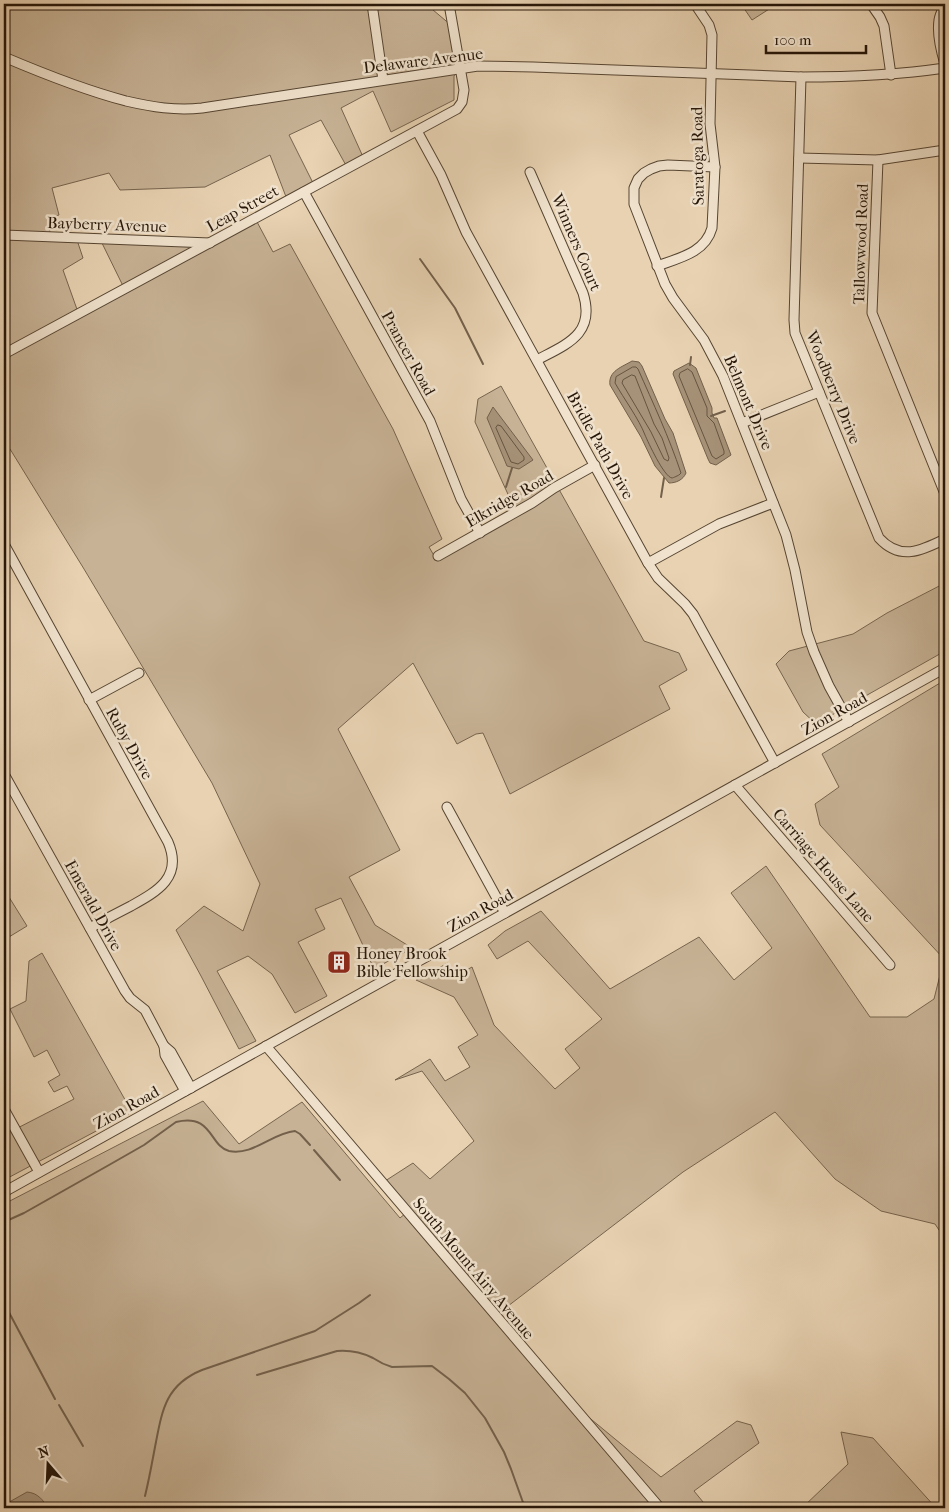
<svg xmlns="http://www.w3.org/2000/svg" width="949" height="1512" viewBox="0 0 949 1512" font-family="'IM FELL French Canon',serif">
	<rect width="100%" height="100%" fill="#e8d2b2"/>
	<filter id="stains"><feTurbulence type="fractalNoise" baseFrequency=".004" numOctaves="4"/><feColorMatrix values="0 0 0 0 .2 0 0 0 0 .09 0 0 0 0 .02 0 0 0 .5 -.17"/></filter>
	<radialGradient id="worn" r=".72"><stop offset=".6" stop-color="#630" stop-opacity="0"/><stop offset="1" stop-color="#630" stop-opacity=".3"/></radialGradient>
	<g fill="#c7b295" stroke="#76644e">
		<path d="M4,4h422l26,22 7,42 -5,8v24l-63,32 -18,-41 -32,17 23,51 -16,10 -27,-49 -32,15 26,52 -27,15 -18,-47 -65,32 -85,3 -11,-17 -57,15 7,27 -11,3 3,22 25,-3 7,21 -20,12 16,45 46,-25 -25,-51 113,4 43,-23 17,32 17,-8 103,185 49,110 -13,8 7,12 81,-45 -42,-92 3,-23 23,-13 143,255 35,12 8,17 -28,16 11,23 -160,85 -27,-61 -7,1 -19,10 -44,-81 -75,66 62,121 -51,27 26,48 37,23 -38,21 -33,-71 -26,11 10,20 -27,13 29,54 -32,17 -23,-39 -24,-18 -31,15 39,70 -17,8 -38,-73 -25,-46 28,-24 39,25 17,-47 -48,-101 -128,-214 -74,-120 -6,3z"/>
		<path d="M741,4h36l-25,16z"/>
		<path d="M945,583v68l-129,73 -13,-12 -27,-48 13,-13 64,-17 34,-21z"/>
		<path d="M945,680v559l-10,-15 -54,-13 -46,-32 -60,-67 -92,60 -188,144 68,80 98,81 76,-56 14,4 8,18 -65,48 14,17h-704v-304l199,-103 36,43 63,-42 98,116 6,-5 -24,-30 31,-20 17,16 44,-38 -52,-70 -27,9 35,-21 15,22 25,-14 -12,-20 20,-12 -24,-38 -38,-17 32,-17 8,13 16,-9 22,58 61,64 25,-21 -15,-19 37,-30 -74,-78 -31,18 -9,-14 17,-14 36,-20 69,78 89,-52 35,43 38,-32 -41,-55 35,-27 104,151h37l27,-18 10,-40 -124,-134 -5,-21 24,-17 -17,-33z"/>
		<path d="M4,889l23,37 -23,14z"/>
		<path d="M42,953l90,159 -128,68v-45l70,-36 -7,-13 -13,6 -6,-10 12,-7 -13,-25 -13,7 -24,-48 16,-8 3,-40z"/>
		<path d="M841,1432l32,6 63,70h-134l46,-44z"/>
	</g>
	<g fill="#a69278" stroke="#73604b">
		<path d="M632,361l7,1 3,4 23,53 8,14 13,40c-3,7 -10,10 -17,10l-14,-17 -14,-29 -31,-52c-2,-14 12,-18 22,-24z"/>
		<path d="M689,363l7,5 16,40v5l2,5h3l14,37 -15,10 -6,-2 -2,-4 -35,-85 1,-3z"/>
		<path d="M493,407l40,53 -14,9 -12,-3 -20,-48z"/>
		<path d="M27,1492c11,1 16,8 21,16h-44v-3z"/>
	</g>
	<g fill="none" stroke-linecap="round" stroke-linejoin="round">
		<g stroke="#665440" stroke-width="1">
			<path d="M633,367h3l2,2c15,34 31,68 43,104l-2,2c0,0 -6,3 -7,3 -8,-1 -24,-36 -27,-43 -6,-16 -21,-36 -30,-52l1,-6z"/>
			<path d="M688,369l4,3 15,36v8l7,7 10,28v3l-8,5 -4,-3 -33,-80 1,-3z"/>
			<path d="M632,375l3,1 19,48 8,14 7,20 -1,3 -4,-2 -13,-27 -29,-49 1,-3z"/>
			<path d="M498,425l3,1 23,31v3l-6,4 -7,-2 -15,-34z"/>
		</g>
		<g stroke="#73604b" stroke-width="2">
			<path d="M420,259l35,49 28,56"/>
			<path d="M690,365l1,-8"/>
			<path d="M711,416l14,-5"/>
			<path d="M506,487l6,-19"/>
			<path d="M661,497l3,-19"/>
			<path d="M314,1150l26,30"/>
			<path d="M4,1222l20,-9 85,-48 35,-20 32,-23c37,-9 33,24 53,29 24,5 43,-18 66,-20l5,3 10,11"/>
			<path d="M4,1303l51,96"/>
			<path d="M257,1375l80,-24c13,-1 24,1 36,7 6,4 12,7 19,9l40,-1 17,13 16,14 20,25 19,34 7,17 14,39"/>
			<path d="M59,1405l24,41"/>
			<path d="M145,1496c4,-16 7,-33 10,-49 7,-36 10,-62 47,-77l113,-39 44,-28 11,-8"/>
		</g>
		<g stroke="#564532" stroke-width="11">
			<g id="minor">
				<path d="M372,4l11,76"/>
				<path d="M871,4l9,13 4,9 7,49"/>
				<path d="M945,4c-2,5 -5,10 -6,16 -2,13 2,31 6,44"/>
				<path d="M4,57c40,17 80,33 122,44 26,6 50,10 76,7l276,-42 55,1 268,10c49,0 96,-2 144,-9"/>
				<path d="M801,77l-7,243 1,13 84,205c21,23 42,13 66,1"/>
				<path d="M417,131l24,44 25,57 182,331 10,15 27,26 8,10 82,149"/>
				<path d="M799,158l79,2 67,-10"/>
				<path d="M878,160l-6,153 73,181"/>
				<path d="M715,167l-47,-2 -9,1 -8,3 -7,4 -6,6 -4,9v16l31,80 8,14 31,42 19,36 63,159 9,35 12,62 7,20 15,34 20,36"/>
				<path d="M530,172l53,121c13,41 -16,51 -46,67"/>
				<path d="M304,192l126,229 31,78 19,34"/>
				<path d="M4,235l206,8"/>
				<path d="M657,266c22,-8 48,-13 55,-38l3,-61 -5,-43 2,-89 -3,-10 -14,-21"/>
				<path d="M4,354l453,-245 5,-7 2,-12 -15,-86"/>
				<path d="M742,423l77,-31"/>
				<path d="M4,544l164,298c15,35 -10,49 -37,64 -14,7 -27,14 -41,22"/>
				<path d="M438,556l94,-53 22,-15 41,-23"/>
				<path d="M648,563l71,-39 54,-21"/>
				<path d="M89,700l50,-27"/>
				<path d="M4,774l121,217 5,7 15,12 19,36"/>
				<path d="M735,785l155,180"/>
				<path d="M447,807l58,106"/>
				<path d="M266,1046l394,462"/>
				<path d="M185,1091l-20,-36 -1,-9 7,6 20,36"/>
				<path d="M4,1109l35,63"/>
				<path d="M4,1192l941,-524"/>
			</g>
		</g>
		<use href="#minor" stroke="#f0e2cd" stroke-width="9"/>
	</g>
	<defs>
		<g id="building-square" transform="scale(1.25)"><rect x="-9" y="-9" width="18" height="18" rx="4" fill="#8f2418" stroke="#f0e2cd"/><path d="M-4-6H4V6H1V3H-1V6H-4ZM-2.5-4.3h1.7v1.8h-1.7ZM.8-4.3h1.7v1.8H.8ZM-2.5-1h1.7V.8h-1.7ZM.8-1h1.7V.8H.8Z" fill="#fff"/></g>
	</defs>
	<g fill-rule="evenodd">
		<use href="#building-square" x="339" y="962"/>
	</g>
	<g text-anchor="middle" stroke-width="5" stroke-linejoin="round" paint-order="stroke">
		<g font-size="16" fill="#261608" stroke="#f0e2cd">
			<text transform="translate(423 60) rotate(-7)" y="6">Delaware Avenue</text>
			<text transform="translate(697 156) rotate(-91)" y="6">Saratoga Road</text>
			<text transform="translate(242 208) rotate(-29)" y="6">Leap Street</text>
			<text transform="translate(107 224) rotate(2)" y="6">Bayberry Avenue</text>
			<text transform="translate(577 242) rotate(67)" y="6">Winners Court</text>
			<text transform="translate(860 244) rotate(-88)" y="6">Tallowwood Road</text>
			<text transform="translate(409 353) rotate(61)" y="6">Prancer Road</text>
			<text transform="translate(834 387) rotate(68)" y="6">Woodberry Drive</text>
			<text transform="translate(749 402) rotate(67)" y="6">Belmont Drive</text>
			<text transform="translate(601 445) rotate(61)" y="6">Bridle Path Drive</text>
			<text transform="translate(509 498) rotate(-30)" y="6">Elkridge Road</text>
			<text transform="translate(834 713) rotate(-29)" y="6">Zion Road</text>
			<text transform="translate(130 743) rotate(61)" y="6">Ruby Drive</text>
			<text transform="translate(824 865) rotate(49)" y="6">Carriage House Lane</text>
			<text transform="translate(94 905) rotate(61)" y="6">Emerald Drive</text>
			<text transform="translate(480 910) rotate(-29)" y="6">Zion Road</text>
			<text transform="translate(126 1107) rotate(-29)" y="6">Zion Road</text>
			<text transform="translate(474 1268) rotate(50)" y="6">South Mount Airy Avenue</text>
		</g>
		<g font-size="16" fill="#261608" stroke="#f0e2cd" text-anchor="start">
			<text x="356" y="959">Honey Brook<tspan x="356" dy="18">Bible Fellowship</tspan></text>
		</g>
	</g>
	<rect width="949" height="1512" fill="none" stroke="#e8d2b2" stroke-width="20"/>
	<rect x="5" y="5" width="939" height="1502" fill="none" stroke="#261608" stroke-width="2.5"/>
	<rect x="10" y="10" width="929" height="1492" fill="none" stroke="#261608"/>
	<g transform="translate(48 1464) rotate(341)" stroke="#f0e2cd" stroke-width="4" paint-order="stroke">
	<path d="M0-4L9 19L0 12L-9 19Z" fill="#261608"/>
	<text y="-8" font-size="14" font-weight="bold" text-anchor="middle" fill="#261608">N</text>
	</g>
	<path d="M766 45v8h100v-8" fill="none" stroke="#261608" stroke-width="2.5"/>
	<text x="774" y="45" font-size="15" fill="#261608" stroke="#f0e2cd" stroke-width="4" paint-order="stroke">100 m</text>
	<rect width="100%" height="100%" filter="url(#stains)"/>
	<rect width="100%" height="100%" fill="url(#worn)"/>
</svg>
